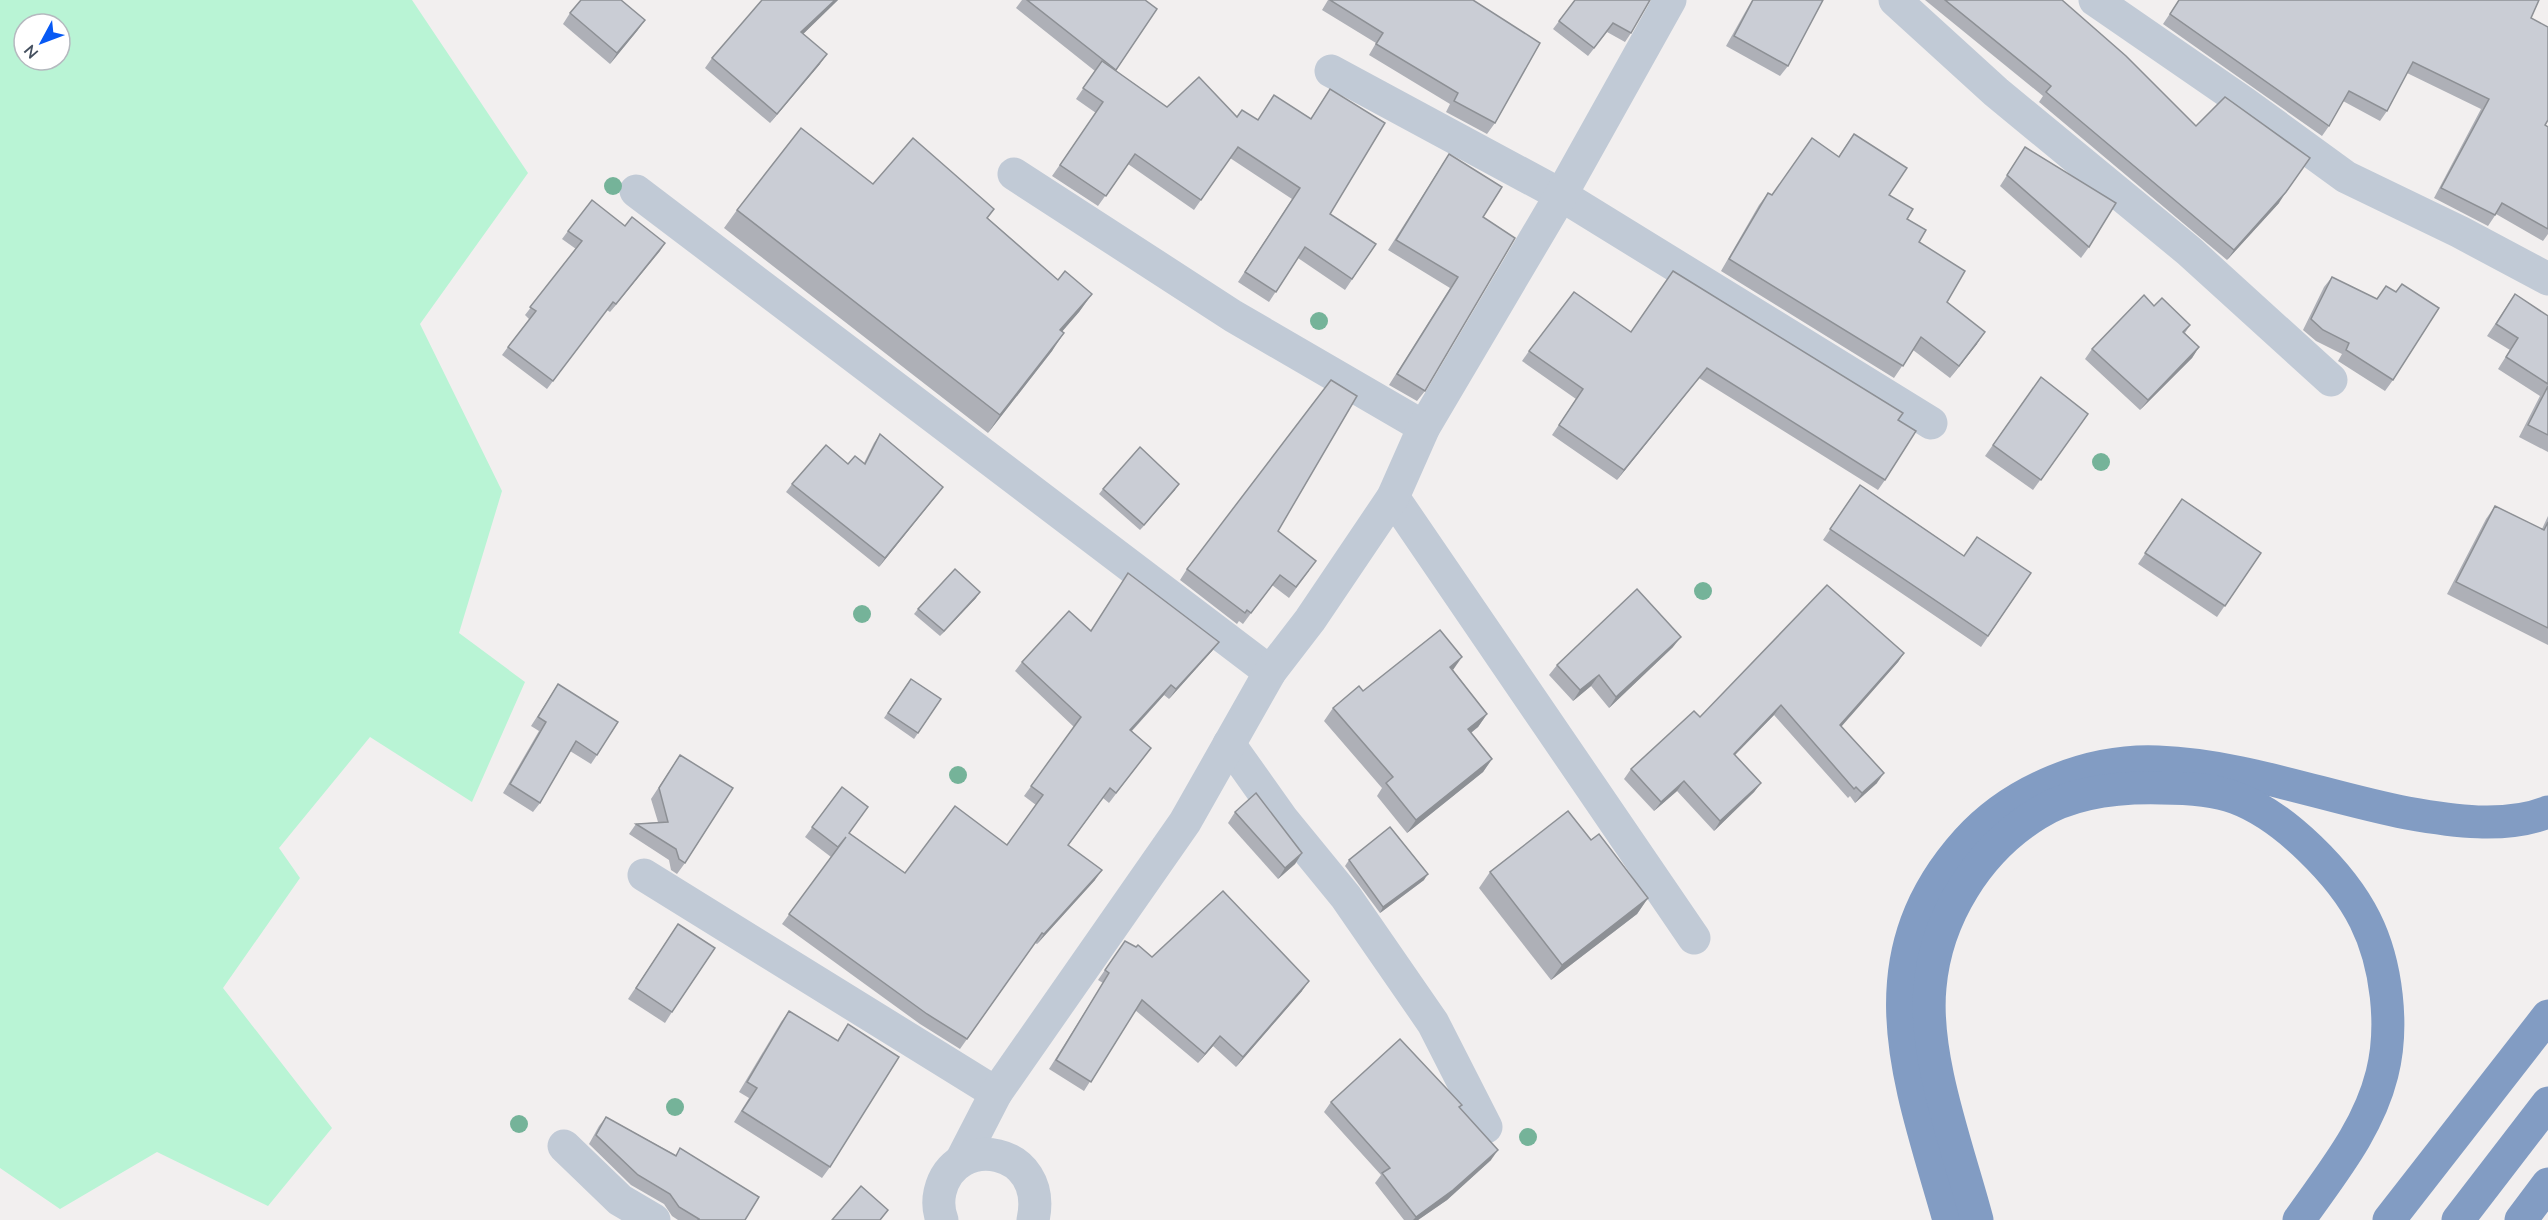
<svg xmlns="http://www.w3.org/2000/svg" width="2548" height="1220" viewBox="0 0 2548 1220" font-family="'Nunito Sans',sans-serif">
	<rect width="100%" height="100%" fill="#f2efef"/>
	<path fill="#b9f4d5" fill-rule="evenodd" d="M0,0h412l116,173 -108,151 82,167 -43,142 66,49 -53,120 -102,-65 -91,111 21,30 -77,110 109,140 -64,78 -111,-54 -97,57 -60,-41zM24,24h36v36h-36z"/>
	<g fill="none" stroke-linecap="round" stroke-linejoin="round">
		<g stroke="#c1cad6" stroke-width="33">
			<path d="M1895,0l101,92 193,159 142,129"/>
			<path d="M2095,0l148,102 103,75 114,55 88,47"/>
			<path d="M1331,71l230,124 370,228"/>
			<path d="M1014,174l219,142 191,111"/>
			<path d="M636,191l634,481"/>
			<path d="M1393,497l301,441"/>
			<path d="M1229,744l54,76 63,77 87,126 53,104"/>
			<path d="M644,875l352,218"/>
			<path d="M564,1146l56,54 34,20"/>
			<path d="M961,1161l35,-68 189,-271 85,-150 40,-52 83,-123 31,-70 137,-232 109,-195"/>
			<path d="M942,1220c-3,-8 -4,-19 -2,-28 14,-61 109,-45 93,28"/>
		</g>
		<g stroke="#829cc3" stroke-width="33">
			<path d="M1949,1220c-38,-135 -90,-259 18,-379 46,-51 122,-82 191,-79 84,3 167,35 249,51 45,8 97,16 141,-1"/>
			<path d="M1977,1220c-18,-69 -54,-162 -47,-233 6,-69 47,-136 107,-173 35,-22 83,-27 124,-26 24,0 52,1 75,10 48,18 106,76 129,122 22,44 29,107 17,154 -14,56 -51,100 -83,146"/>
			<path d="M2389,1220l159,-204"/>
			<path d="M2458,1220l90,-117"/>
			<path d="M2521,1220l27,-36"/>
		</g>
	</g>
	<g fill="#75b399">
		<circle cx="613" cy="186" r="9"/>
		<circle cx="1319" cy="321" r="9"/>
		<circle cx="2101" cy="462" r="9"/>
		<circle cx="1703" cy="591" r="9"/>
		<circle cx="862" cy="614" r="9"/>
		<circle cx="958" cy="775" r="9"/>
		<circle cx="675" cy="1107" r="9"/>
		<circle cx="519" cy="1124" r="9"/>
		<circle cx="1528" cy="1137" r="9"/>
	</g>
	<g fill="#aeb0b7">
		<path d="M762,0h76l-35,34 17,30 -50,59 -65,-55 7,-10z"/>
		<path d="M1022,0h123l-29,71 51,36 90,12 54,-1 19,-29v125l46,30 -31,46 -47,-32 -29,44 -31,-20 54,-83 -62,-41 -36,52 -66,-46 -30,42 -46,-30 44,-63 -20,-14 19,-28 -79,-63z"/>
		<path d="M1328,0h145l22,123 -8,11 -41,-22 4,-8 -81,-49 7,-12 -54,-33z"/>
		<path d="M1575,0l56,33 -6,9 -18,-10 -19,24 -35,-27z"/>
		<path d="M1752,0h71l-35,66 -8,10 -54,-30z"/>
		<path d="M1925,0h137l134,126 83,77 -52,57 -188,-158 4,-6z"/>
		<path d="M2179,0h360l-8,18 14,107 3,2v107l-5,7 -47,-27 -8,12 -54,-28 47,-89 -74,-36 -20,38 -7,10 -37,-20 -14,25 -7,10 -159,-112z"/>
		<path d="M570,13l75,7 -8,11 -27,33 -47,-40z"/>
		<path d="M1854,134l35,61 18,24 12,23 28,60 30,42 -27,34 -37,-28 -19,28 -173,-107 38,-66 9,-12 4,2 66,-38z"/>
		<path d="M2025,147l64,100 -8,11 -81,-72z"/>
		<path d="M1449,154l34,63 -58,174 -8,10 -28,-16 61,-97 -62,-38z"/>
		<path d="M873,184l115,34 70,62 34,14 -13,18 -17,19 -10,20 -64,82 -264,-205 13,-18z"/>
		<path d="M625,226l40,17 -55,69 -3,-2 -60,79 -45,-34 27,-36 -4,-4 51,-66 -14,-10 6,-8z"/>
		<path d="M2332,277l45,22 9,-13 7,94 -8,11 -47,-30 4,-7 -26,-13 -13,-11 21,-43z"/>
		<path d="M2515,294l33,22v136l-29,-15 21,-41 -42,-27 12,-19 -23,-14z"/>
		<path d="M2154,306l36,19 -5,8 14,14 -7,11 -52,52 -55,-51 7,-10z"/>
		<path d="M1631,332l267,88 -13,60 -7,10 -179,-112 -82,102 -65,-45 24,-36 -54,-38 7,-10z"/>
		<path d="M2041,377l47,37 -55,76 -48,-34z"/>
		<path d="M880,434l63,53 -64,80 -93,-75 6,-8 56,-20 16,-1 10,-20z"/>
		<path d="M1860,485l104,71 67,17 -50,74 -158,-107z"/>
		<path d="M1103,489l72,1 -35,40 -41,-36z"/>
		<path d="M2182,499l79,54 -44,64 -79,-53z"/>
		<path d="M2495,506l47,23 6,-13v129l-101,-51 39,-75z"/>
		<path d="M1278,531l31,40 -20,27 -17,-13 -29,39 -4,-3 -2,3 -57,-44 7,-11z"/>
		<path d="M1128,573l91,69 -7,9 -43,48 -5,-4 -32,36 19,17 -42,55 -6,-5 -35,48 27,34 -58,64 -2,-1 -75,106 -40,-25 -138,-100 49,-67 -26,-20 37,-50 7,46 56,40 102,-28 29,-40 -12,-9 50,-69 -59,-56 7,-9 69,-31z"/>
		<path d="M976,598l-36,38 -26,-22 4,-5z"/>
		<path d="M1673,647l-64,61 -18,-22 -18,15 -24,-26 8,-10z"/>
		<path d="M1904,653l-6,9 -57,64 36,57 -22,20 -5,-7 -2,2 -74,-83 -39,40 26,28 -7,9 -40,39 -37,-40 -23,20 -30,-32 7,-10z"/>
		<path d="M1453,670l34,44 -9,13 -7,6 21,26 -9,13 -76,61 -30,-37 5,-8 -58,-67 9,-13 30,-17z"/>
		<path d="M911,679l30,20 -27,40 -30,-21z"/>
		<path d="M558,684l39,71 -6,9 -21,-13 -30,52 -7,9 -30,-19 36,-62 -8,-5z"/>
		<path d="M680,755l5,108 -8,11 -6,-4 -2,-10 -40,-26 7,-10 22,-2 -7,-23z"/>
		<path d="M1235,812l67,41 -7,11 -17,15 -50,-56z"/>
		<path d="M1591,840l57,58 -11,16 -86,66 -72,-92 11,-16z"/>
		<path d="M1349,860l75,20 -44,33 -35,-47z"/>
		<path d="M671,935l1,77 -7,11 -37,-24z"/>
		<path d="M1125,941l27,16 150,34 -66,76 -23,-21 -15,17 -63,-53 -51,81 -35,-22 54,-86 -5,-3z"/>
		<path d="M789,1011l48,30 11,-17 -18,143 -8,11 -88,-56 15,-24 -10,-6 42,-70z"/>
		<path d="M1331,1102l129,6 31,52 -44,40 -29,20h-14l-29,-37 6,-8 -57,-63z"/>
		<path d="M606,1117l70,38 4,-7 65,72h-67l-6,-4 -8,-12 -33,-19 -42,-41 10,-18z"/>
	</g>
	<g fill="#8d9095">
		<path d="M835,0h3l-43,42 6,-10z"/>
		<path d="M645,20l-8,11 -27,33 7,-11z"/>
		<path d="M827,54l-7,10 -50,59 7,-9z"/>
		<path d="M2286,192l-7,11 -52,57 7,-10z"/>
		<path d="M665,243l-5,8 -50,61 6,-8z"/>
		<path d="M1092,294l-13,18 -31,36 12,-18z"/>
		<path d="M1985,332l-8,12 -27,34 9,-12z"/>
		<path d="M1064,333l-12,18 -64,82 12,-18z"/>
		<path d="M2199,347l-7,11 -52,52 8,-10z"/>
		<path d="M1707,368l-8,10 -82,102 7,-10z"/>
		<path d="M1179,484l-4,6 -35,40 4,-5z"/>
		<path d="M943,487l-6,8 -58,72 6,-9z"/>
		<path d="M980,592l-4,6 -36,38 4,-5z"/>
		<path d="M1681,637l-8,10 -64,61 7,-11z"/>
		<path d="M1219,642l-7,9 -43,48 7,-10z"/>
		<path d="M1904,653l-6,9 -64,73 6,-10z"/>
		<path d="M1462,657l-9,13 -3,-3z"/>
		<path d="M1599,675l-8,11 -18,15 7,-11z"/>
		<path d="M1171,685l-7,10 -40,44 6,-9z"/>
		<path d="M1781,705l-7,10 -47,48 7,-9z"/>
		<path d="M1487,714l-9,13 -19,15 9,-13z"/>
		<path d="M1492,759l-9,13 -76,61 9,-13z"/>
		<path d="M1884,773l-7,10 -22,20 7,-10z"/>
		<path d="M1684,781l-7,10 -23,20 7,-9z"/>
		<path d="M1761,783l-7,9 -40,39 6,-10z"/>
		<path d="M1302,853l-7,11 -17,15 7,-11z"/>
		<path d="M1102,870l-7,10 -58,64 7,-10z"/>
		<path d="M1428,874l-4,6 -44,33 3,-6z"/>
		<path d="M1648,898l-11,16 -86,66 11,-15z"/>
		<path d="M1309,981l-7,10 -66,76 7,-10z"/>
		<path d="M1220,1036l-7,10 -15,17 7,-9z"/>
		<path d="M1498,1150l-7,10 -44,40 -29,20h-5l3,-3z"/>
	</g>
	<g fill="#cacdd5" stroke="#8d9095" stroke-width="1.5">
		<path d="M581,0h40l24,20 -28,33 -47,-40z"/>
		<path d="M762,0h73l-34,32 26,22 -50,60 -65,-56z"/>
		<path d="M1027,0h118l12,9 -41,61z"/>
		<path d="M1330,0h143l67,43 -45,80 -41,-22 4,-8 -82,-49 7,-11z"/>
		<path d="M1575,0h75l-19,33 -18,-10 -19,25 -35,-27z"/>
		<path d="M1753,0h70l-35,66 -54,-30z"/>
		<path d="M1945,0h117l64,56 70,70 29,-29 85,61 -24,34 -52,58 -188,-158 5,-6z"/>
		<path d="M2179,0h360l-8,18 17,9v93l-3,5 3,2v102l-46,-26 -7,12 -54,-27 48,-89 -76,-37 -26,49 -38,-20 -20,35 -159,-112z"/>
		<path d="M1102,61l65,46 32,-30 38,40 5,-7 16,10 16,-25 37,24 19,-30 55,34 -55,91 46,30 -24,35 -47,-32 -29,45 -31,-20 55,-84 -62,-41 -37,53 -66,-46 -29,42 -46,-31 43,-63 -20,-14z"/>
		<path d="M801,128l72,56 40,-46 81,71 -7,9 71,62 7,-9 27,23 -32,36 4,3 -64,82 -263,-205z"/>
		<path d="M1854,134l53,34 -18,27 24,14 -6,10 19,11 -7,12 46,29 -18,31 38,30 -26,34 -38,-29 -18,29 -174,-107 39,-66 4,2 40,-57 27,19z"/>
		<path d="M2025,147l91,56 -27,44 -82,-72z"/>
		<path d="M1449,154l53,33 -19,30 32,21 -90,153 -28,-17 61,-97 -62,-37z"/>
		<path d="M592,200l33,26 7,-9 33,26 -49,61 -3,-2 -60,79 -45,-34 28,-36 -6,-4 52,-66 -14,-10z"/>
		<path d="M1673,271l230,142 -5,7 18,11 -31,49 -178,-112 -83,102 -65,-45 24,-36 -54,-38 45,-59 57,40z"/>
		<path d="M2332,277l45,22 9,-13 10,6 6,-8 37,24 -46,72 -47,-30 3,-7 -26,-13 -12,-11z"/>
		<path d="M2515,294l33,22v68l-42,-27 12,-19 -22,-14z"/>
		<path d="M2144,295l10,11 8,-8 28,27 -7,7 16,15 -51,53 -56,-51z"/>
		<path d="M2041,377l47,37 -47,66 -48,-35z"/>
		<path d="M1331,380l26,16 -79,135 38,30 -20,26 -16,-12 -29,38 -4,-3 -2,3 -58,-44z"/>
		<path d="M2548,386v49l-20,-10z"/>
		<path d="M880,434l63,53 -58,71 -93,-74 34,-39 22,19 7,-8 10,8z"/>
		<path d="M1140,447l39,37 -35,41 -41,-36z"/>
		<path d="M1860,485l104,71 13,-19 54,36 -43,63 -158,-107z"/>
		<path d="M2182,499l79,54 -36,53 -80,-53z"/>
		<path d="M2495,506l49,24 4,-8v106l-92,-46z"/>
		<path d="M955,569l25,23 -36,39 -26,-22z"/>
		<path d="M1128,573l91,69 -43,47 -5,-4 -41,45 21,18 -35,45 -6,-5 -42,57 34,25 -58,64 -2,-1 -75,106 -40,-25 -138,-100 57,-77 -8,10 -26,-20 30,-40 26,20 -19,26 56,40 50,-67 52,39 36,-50 -12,-9 50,-69 -59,-55 47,-51 22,20z"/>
		<path d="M1827,585l77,68 -64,72 44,48 -22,20 -6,-6 -2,2 -73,-84 -47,49 27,29 -41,38 -36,-40 -23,21 -30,-33 63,-58 6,6z"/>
		<path d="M1637,589l44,48 -65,60 -17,-22 -19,15 -23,-25z"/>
		<path d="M1440,630l22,27 -12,10 37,47 -19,15 24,30 -76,61 -30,-37 7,-6 -60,-69 26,-22 4,5z"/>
		<path d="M911,679l30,20 -23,34 -30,-20z"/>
		<path d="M558,684l60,38 -21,33 -21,-14 -36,62 -30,-19 36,-62 -8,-5z"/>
		<path d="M680,755l53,33 -48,75 -6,-4 -3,-10 -40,-25 32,-2 -9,-34z"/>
		<path d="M1256,793l46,60 -17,15 -50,-56z"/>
		<path d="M1568,811l23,29 8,-6 49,64 -86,67 -72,-93z"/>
		<path d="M1390,827l38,47 -45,33 -34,-47z"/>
		<path d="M1223,891l86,90 -66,76 -23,-21 -15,18 -63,-54 -51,82 -35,-22 53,-87 -4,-3 20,-29 11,6 2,-2 14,12z"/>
		<path d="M678,924l37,24 -43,64 -36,-24z"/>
		<path d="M789,1011l49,30 10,-17 51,33 -69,110 -88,-56 15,-23 -10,-6z"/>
		<path d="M1400,1039l62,66 -3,2 39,43 -45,40 -37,27 -34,-44 8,-5 -59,-66z"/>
		<path d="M606,1117l70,39 4,-8 79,49 -14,23h-47l1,-1 -20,-12 -9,-13 -32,-19 -42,-40z"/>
		<path d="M861,1186l27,24 -8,10h-48z"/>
	</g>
	<g transform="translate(42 42) rotate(229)"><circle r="28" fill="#ffffff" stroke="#b5b9bf" stroke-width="1.5"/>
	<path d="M0-4.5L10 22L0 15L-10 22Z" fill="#0759f4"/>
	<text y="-9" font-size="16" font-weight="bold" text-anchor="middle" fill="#45505f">N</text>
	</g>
</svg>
